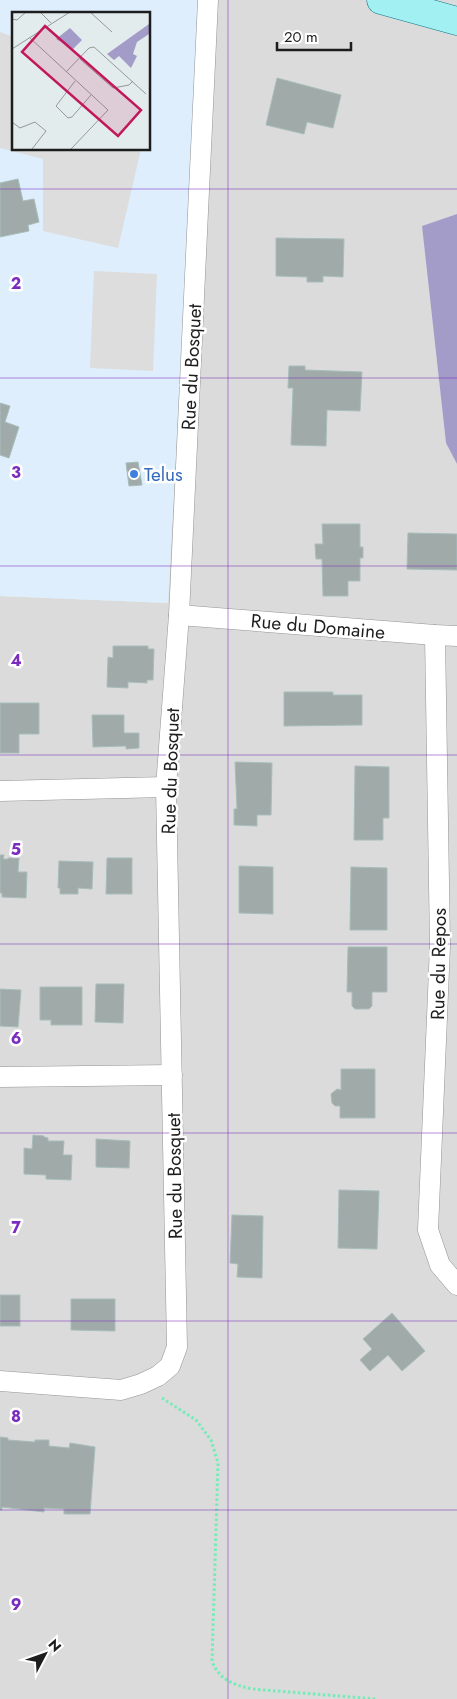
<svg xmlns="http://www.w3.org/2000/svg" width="457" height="1699" viewBox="0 0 457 1699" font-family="Jost,sans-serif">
	<rect width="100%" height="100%" fill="#e3eced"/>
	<path fill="#dadbda" d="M200,0h257v214l-35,12 24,217 11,21v1235h-457v-1103l168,7z"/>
	<path fill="#deeefc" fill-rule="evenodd" d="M0,0h200l-32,603 -168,-7zM14,14h135v135h-135z"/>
	<path fill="#a39cc9" d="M457,214v250l-11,-21 -24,-217z"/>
	<g fill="#ddd">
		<path d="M0,32l14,5v112h127l-23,99 -75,-17v-72l-43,-11z"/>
		<path d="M94,271l63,3 -4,97 -63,-3z"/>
	</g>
	<g fill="#a0aba9" stroke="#a7bdbb">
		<path d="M277,78l64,17 -8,33 -26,-6 -3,12 -38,-9z"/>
		<path d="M18,179l5,22 11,-2 5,23 -11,3 1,6 -29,6v-54z"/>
		<path d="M276,238l68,1 -1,38 -20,-1v6h-16v-5l-31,-1z"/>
		<path d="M289,366h16v4l57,2 -2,39 -33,-1 -1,36 -35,-1 2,-57h-5z"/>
		<path d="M0,403l10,3 -5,16 14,5 -10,31 -9,-3z"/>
		<path d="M138,462l4,23 -13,1 -3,-23z"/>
		<path d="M322,524h38v23h3v11h-3v23h-12v15h-25l-1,-37h-6l-1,-15h8z"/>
		<path d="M408,533l49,1v36l-50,-1z"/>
		<path d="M113,646h35v3h6l-1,31h-6v3l-19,-1v6l-21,-1 1,-30 5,1z"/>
		<path d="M284,692h49v3h29v30l-78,1z"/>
		<path d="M0,703h39v31h-20v19h-19z"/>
		<path d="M92,715h32v18h15v15l-13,1v-3l-33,1z"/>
		<path d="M235,762l37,1 -1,52h-14v11l-23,-1v-16h3z"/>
		<path d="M355,766l34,1v51h-6v22h-29z"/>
		<path d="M0,855h4l-1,4h5v-1h11l-1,14h9l-1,26 -24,-1v-4h-2z"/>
		<path d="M107,858h25v36h-26z"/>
		<path d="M59,861l34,1 -1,27 -14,-1v6h-18v-6h-2z"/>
		<path d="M239,866l34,1v47l-34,-1z"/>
		<path d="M351,867l36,1v62h-37z"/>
		<path d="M348,947h39v45h-15v14l-3,3h-14l-3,-3v-14h-5z"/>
		<path d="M96,984h28l-1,39 -28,-1z"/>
		<path d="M40,987h42v38h-31v-5h-11z"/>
		<path d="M0,989l21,1 -3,37 -18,-1z"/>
		<path d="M341,1069h34v49h-35v-12h-5l-3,-3 -1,-9 6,-5 4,1z"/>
		<path d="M33,1135l11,1v1l4,1v3h16l-1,14h9l-1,25 -25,-1v-4l-22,-1v-26l8,1z"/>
		<path d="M96,1139l34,2 -1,27 -33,-1z"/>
		<path d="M339,1190l40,1 -2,58 -39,-1z"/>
		<path d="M232,1215l31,1 -1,62 -25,-1 1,-13 -8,-1z"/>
		<rect x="0" y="1295" width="20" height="31"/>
		<path d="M71,1299h44v32l-44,-1z"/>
		<path d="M392,1313l33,38 -23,20 -14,-16 -18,16 -10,-11 12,-11 -9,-10z"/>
		<path d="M0,1437l8,1v2l27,2v-2h14v6l20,2 1,-5 25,4 -5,67h-26v-5l-20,-1v4l-42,-5v3h-2z"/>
	</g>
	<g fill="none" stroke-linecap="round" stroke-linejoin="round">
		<g stroke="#949494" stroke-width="21">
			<g id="minor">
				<path d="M179,615l256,20 22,1"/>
				<path d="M435,635l5,311 -12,284 12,35 17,20"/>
				<path d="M0,791l166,-4"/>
				<path d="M0,1077l172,-2"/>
				<path d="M0,1381l121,9 20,-6 17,-8 12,-10 7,-19 -11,-560 13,-172 29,-615"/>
			</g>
		</g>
		<g stroke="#0e7888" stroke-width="29">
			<path id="primary" d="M381,0l76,21"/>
		</g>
		<path stroke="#75ecb8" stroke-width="3" stroke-dasharray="2.5 2.5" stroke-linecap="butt" d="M162,1398l34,22 15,20 7,23 -6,198c7,19 22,24 40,28l124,10"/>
		<use href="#minor" stroke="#fff" stroke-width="20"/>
		<use href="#primary" stroke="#a3f0f3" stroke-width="28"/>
	</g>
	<path fill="none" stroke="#7b2cbf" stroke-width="1" stroke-opacity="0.55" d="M228,0v1699M0,189h457M0,378h457M0,566h457M0,755h457M0,944h457M0,1133h457M0,1321h457M0,1510h457"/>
	<circle fill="#3f7fe0" stroke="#fff" stroke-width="2" cx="134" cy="474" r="5"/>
	<g text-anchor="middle" stroke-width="5" stroke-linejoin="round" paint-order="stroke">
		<g font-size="19" fill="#1d1d1d" stroke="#fff">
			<text transform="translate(191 367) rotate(-87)" y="7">Rue du Bosquet</text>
			<text transform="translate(318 626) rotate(5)" y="7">Rue du Domaine</text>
			<text transform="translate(170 771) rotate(-88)" y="7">Rue du Bosquet</text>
			<text transform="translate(438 964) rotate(-89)" y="7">Rue du Repos</text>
			<text transform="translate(174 1176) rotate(-91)" y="7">Rue du Bosquet</text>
		</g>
		<g font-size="19" fill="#366cbe" stroke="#fff" text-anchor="start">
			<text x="144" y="481">Telus</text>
		</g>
	</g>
	<g transform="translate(12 12)">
		<rect width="138" height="138" fill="#e3eced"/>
		<path d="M137,12v10l-12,8 -4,12 4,2 -6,12 -12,-12 -5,4 -7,-6zM58,16l12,12 -9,9 -17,-10z" fill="#a39cc9"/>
		<path fill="none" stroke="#94999a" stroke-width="1" d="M28,0l11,11M78,0l22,20M0,7l5,1 9,-8M18,26l78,72 -37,39M0,37l58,-37M68,47l33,29 16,-3 4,-4M54,60l23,-24 5,-1 52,47M63,69l-19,25 12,12 4,-1 19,-22M0,110l8,6 15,-6 11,9 -14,18"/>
		<path fill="#c2185b" fill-opacity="0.15" stroke="#c2185b" stroke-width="2.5" d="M33,14l96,84 -23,26 -96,-84z"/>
		<rect width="138" height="138" fill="none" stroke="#1d1d1d" stroke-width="2.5"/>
	</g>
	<g font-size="16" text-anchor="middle" font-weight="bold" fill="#7b2cbf" stroke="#fff" stroke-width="5" stroke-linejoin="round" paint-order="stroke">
		<text x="16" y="289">2</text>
		<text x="16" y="478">3</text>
		<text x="16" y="666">4</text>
		<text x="16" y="855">5</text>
		<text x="16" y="1044">6</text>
		<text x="16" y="1233">7</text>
		<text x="16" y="1422">8</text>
		<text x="16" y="1610">9</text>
	</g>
	<g transform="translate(45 1654) rotate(49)" stroke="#ffffff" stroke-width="4" paint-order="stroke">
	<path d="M0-4L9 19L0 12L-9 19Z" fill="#1d1d1d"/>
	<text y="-8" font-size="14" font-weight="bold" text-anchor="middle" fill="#1d1d1d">N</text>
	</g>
	<path d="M277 42v8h74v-8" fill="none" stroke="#1d1d1d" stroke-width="2.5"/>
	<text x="284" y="42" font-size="15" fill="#1d1d1d" stroke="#ffffff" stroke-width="4" paint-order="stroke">20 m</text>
</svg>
